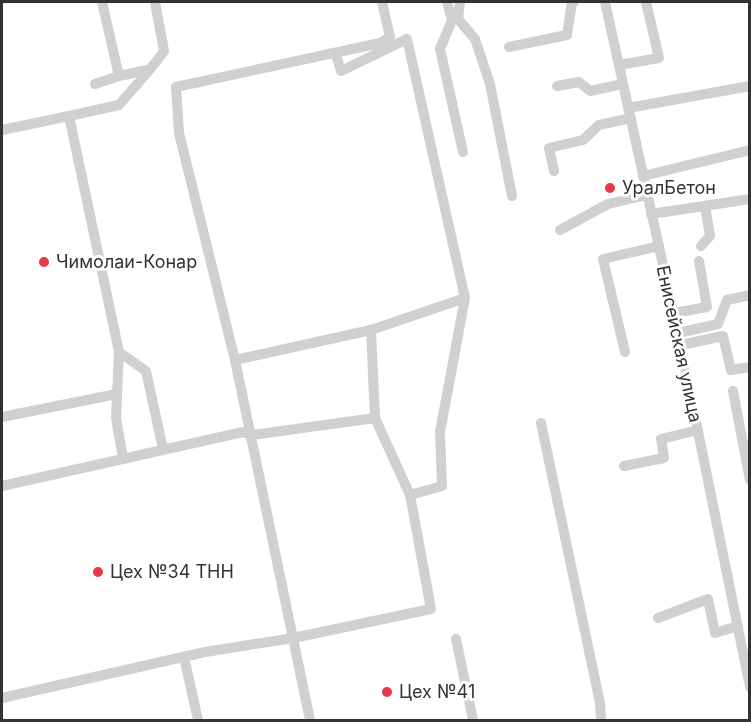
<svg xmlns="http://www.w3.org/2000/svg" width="751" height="722" viewBox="0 0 751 722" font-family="Inter,sans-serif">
	<rect width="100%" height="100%" fill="#fff"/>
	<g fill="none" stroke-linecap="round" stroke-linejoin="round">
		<g stroke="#d0d0d0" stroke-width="10">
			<path d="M102,2l17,74 28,-6"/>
			<path d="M447,2l5,18"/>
			<path d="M460,2l-2,17 -6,1 -12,29 23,103"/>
			<path d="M605,2l73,331 72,354"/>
			<path d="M458,19l17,20 15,45 22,112"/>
			<path d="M509,47l58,-12 5,-33h2"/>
			<path d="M619,65l40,-7 -13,-56"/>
			<path d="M95,84l24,-8"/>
			<path d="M557,86l22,-4 11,9 33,-7"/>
			<path d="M628,108l122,-22"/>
			<path d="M2,130l67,-14"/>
			<path d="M554,171l-5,-23 34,-8 16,-15 32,-7"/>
			<path d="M643,176l107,-26"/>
			<path d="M651,214l99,-15"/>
			<path d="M560,230l48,-26 39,-9"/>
			<path d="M701,246l9,-10 -5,-30"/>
			<path d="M674,313l33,-6 -8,-46"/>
			<path d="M678,333l40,-9 9,-24 23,-5"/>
			<path d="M681,345l42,-9 8,34 19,-3"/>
			<path d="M119,352l27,19 17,78"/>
			<path d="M625,352l-22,-93 56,-13"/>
			<path d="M235,360l136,-30"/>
			<path d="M733,391l17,89"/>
			<path d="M2,417l115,-23"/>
			<path d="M375,418l35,77"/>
			<path d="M541,423l59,280 1,17"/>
			<path d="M123,458l-7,-40 3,-66 -50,-236 50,-11c15,-18 32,-35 45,-54l-9,-49"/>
			<path d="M624,466l40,-8 -3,-19 37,-9"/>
			<path d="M2,486l241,-54 9,3 123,-17 -4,-88 94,-32"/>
			<path d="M658,618l50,-19 7,34 23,-7"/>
			<path d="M456,639l17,81"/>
			<path d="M184,657l14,63"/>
			<path d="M2,698l203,-46 88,-14 138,-29 -21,-114 32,-9 -2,-54 25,-134 -58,-259 -66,32 -5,-16"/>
			<path d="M310,720l-75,-360 -56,-227 -3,-46 204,-44 10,-6 -8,-35"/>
		</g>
	</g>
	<g fill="#e63946" stroke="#fff" stroke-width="2">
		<circle cx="610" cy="188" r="6"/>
		<circle cx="44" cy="262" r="6"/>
		<circle cx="98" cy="572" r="6"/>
		<circle cx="387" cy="692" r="6"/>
	</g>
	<g text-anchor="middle" stroke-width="6" stroke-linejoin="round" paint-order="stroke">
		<g font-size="18" fill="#333" stroke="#fff" text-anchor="start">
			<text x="622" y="194">УралБетон</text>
			<text x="56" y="268">Чимолаи-Конар</text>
			<text x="110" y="578">Цех №34 ТНН</text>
			<text x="399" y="698">Цех №41</text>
		</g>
		<g font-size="18" fill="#333" stroke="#fff">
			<text transform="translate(679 344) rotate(78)" y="6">Енисейская улица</text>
		</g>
	</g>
	<rect width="751" height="722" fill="none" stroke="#333333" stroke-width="6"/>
</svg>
